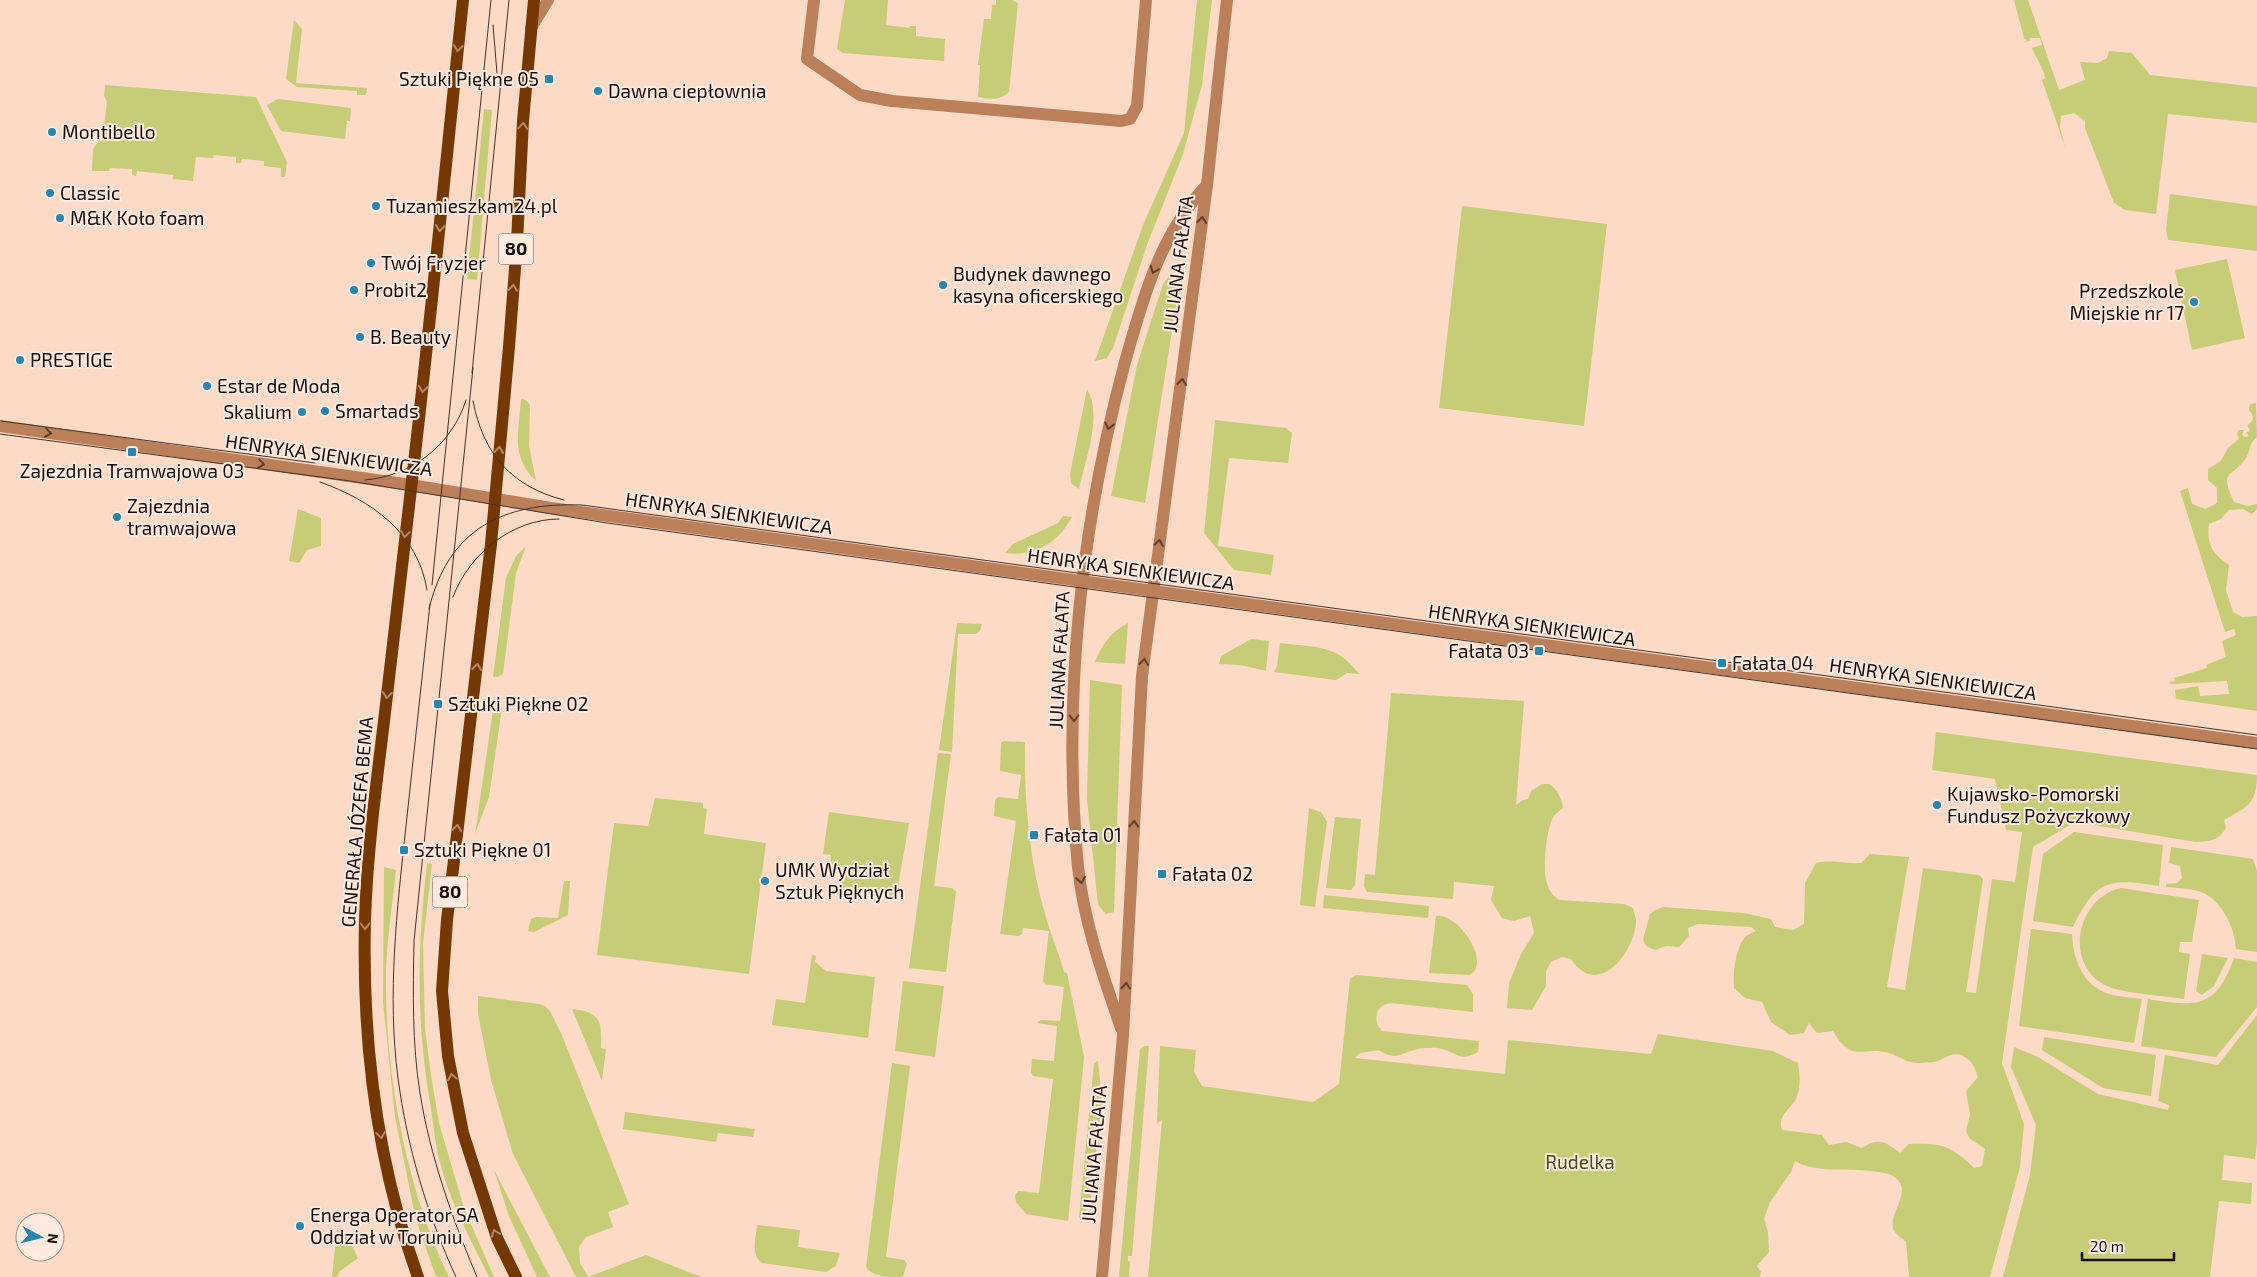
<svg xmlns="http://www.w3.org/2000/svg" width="2257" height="1277" viewBox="0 0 2257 1277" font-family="'Exo 2',sans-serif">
	<rect width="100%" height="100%" fill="#fcdac5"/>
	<g fill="#c6cd76">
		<path d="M845,0h43l-2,25 23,3 1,-2h6v10l29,3 -1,22 -101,-8 -6,-4z"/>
		<path d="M996,0h16l6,3 -9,89c-9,9 -19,7 -31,5l2,-32h-2l6,-46h7l1,-14h4z"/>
		<path d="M1197,0h15l-10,85 -19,69 -36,91 -34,103 -6,10 -12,3 48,-136 41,-92z"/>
		<path d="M2014,0h14l31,90 26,-10 -5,-18 18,1 9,-5 2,-7 23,2 18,22 107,12v36l-89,-9 -12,100 -31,-4 -11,-7 -29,-75v-7l-11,-8 -13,3 -1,11 5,20 -23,-67 3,-2c-1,-9 -9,-20 -13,-30l10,-3 -2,-7h-10v3l-5,1 2,-2 -3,-2z"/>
		<path d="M294,20l8,9 -6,54 71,5 -1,7h-9v-4l-60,-4 -11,-8z"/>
		<path d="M105,85l151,12 31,65 -2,15h-4v-9l-17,-2v-5l-22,-2 -1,4h-5v-6l-22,-2 -1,3 -17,-1 -3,24 -20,-2v-4l-36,-4 -1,5 -4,-1v-6l-22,-1 -1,3h-17l1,-22 10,-15 4,-32 -3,-7z"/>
		<path d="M278,99l73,9 -1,13h-3l-2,18 -64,-8 -14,-26z"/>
		<path d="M484,109l8,1 -15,170 -10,-1z"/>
		<path d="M2170,194l87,12v45l-89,-11 -2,-10z"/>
		<path d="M1462,206l145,18 -23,202 -145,-18z"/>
		<path d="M2227,259l18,79 -53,12 -17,-80z"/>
		<path d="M1170,275l8,4 -2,26 -31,198 -34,-7 26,-131 26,-81z"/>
		<path d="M1087,389c16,26 -2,72 -8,100l-8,-6 -1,-9z"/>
		<path d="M521,399l5,1 4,5 -1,41 7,35c-26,-25 -17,-49 -15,-82z"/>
		<path d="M2256,403l1,34c-9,8 -6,13 -11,21 -15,21 -27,11 -12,44l14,4 9,-2v5l-5,5 -9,-5 -14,1 -8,9 -12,5c-3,21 4,30 20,41l-3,25 7,22 9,5 15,-1v95l-81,-12 -1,-9 23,-4 2,10 29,-2 -2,-13 -56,3 -2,-2 6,-1 -1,-3 33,-10 -1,-3 20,-8 -4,-16 14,-6 -2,-6 -9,3 -45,-141 8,-3 4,16 14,5 11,-6v-15l-9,-8v-11l13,-8 7,-13 11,-9 -2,-6 2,-3h5l-2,4 2,3 5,-1 -3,-4h3l1,-3 -3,-3 6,-6 -1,-6 -3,-4 1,-6z"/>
		<path d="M1215,420l71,8 6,5 -4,30 -59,-5 -11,88 56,9 -3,20 -37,-5 -30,-37z"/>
		<path d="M298,509l23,9v28l-14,4 -8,13 -10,-2z"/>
		<path d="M1063,516l9,1c-14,26 -37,40 -67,36l8,-9 45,-21z"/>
		<path d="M526,546l-10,27 -13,101 -5,3h-5l13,-99 10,-22z"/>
		<path d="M957,623l25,1 -2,7 -4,3h-18l-6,118 -13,-2z"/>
		<path d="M1128,623l-3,41 -30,-2c7,-18 16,-30 33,-39z"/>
		<path d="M1251,639l18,2 -3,30 -26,-6 -21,-1 2,-8z"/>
		<path d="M1280,643c35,5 56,0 79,31l-12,-1 -11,7 -62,-8 3,-6z"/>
		<path d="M1090,680l32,5 -8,227 -8,2 -8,-9 -11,-106z"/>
		<path d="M1391,693l133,8 -8,104 7,-5 5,-1 3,-8 11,-7h7c9,6 12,13 14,24 -3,2 -7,5 -9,8 -8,12 -11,51 -8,65 3,9 6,14 13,19l65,4 9,4c1,5 4,11 3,15 -3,32 -39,76 -65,36l-9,-2 -11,5 -5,9v15l-14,24 -25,-2 2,-25 12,-29 13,-21 -4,-17 -16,5 -12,-3 -11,-18 3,-14 -40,-4 -1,17 -86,-7 -3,-6 1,-12 10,1z"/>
		<path d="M495,696l5,5 2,7 -13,89 -14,37z"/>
		<path d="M1936,732l321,43c0,29 -10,32 -33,45l2,8c-8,13 -15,13 -30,14l-121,-20 -42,25 -31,216 22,61 -4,43 -30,110h-81l-3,-35c-4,-4 -11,-7 -13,-14 -4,-17 22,-38 0,-52 -4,-3 -11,-3 -15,-4 -25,-5 -63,2 -83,-11l-4,11 -21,30 -6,17 4,13 1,20 -12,14 4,6 -1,5h-612l14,-157 -5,3 3,-77 36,4 -2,22 8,14 111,16 26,-18 11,-105 6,-4 111,10 6,9v18l-82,-9c-12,2 -16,9 -14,21l5,7 97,10 -1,11c-19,10 -18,2 -36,-3 -5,-2 -11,-1 -16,-1 -20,0 -28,16 -47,2l-19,3 -5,5 150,16 3,-34 143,14 7,-20 115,17 25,12c2,12 3,24 -2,36 -6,11 -19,16 -14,31l40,5 7,10 17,-3 16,6c16,-11 24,-6 38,5l9,-9c32,-1 42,1 65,24l8,-2 3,-17 -16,-11 -3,-7 4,-17 -4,-23 12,-14c-3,-9 -6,-17 -15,-21 -11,-5 -17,2 -25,5 -5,2 -11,1 -16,2 -16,1 -20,-6 -33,-10 -28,-8 -36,12 -56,-22l-16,2 -8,-10 -5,10 -14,2 -19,-13 -9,-20 -17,-4 -11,-10c-1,-15 1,-39 11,-51 3,-3 8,-4 11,-6l-5,-4 -53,-3 -10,4 1,8 -10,11 -13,-1 -11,4 -9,-4 -3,-6 7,-26 5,-4 8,-3 81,6 27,6 4,8 18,3 11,-6 1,-41 11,-20c15,-4 29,1 45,0l9,-9 39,3 -22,130 18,3 18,-122 56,7 4,4 -17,113 10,1 16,-114 23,3 7,-50 -16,-2 -11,-51 -63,-9z"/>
		<path d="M1004,741l21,1c-1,57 4,120 21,175 5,19 13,36 18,55l3,1 17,84 -16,164 -42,-7 -10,-12 -1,-7 3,-4 21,2 14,-114 -20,-3 -2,-4 1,-13 22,2 3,-35 -20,-3 4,-3 19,1 4,-34 -19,-3 -2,-3 6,-50 -26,-3 -1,6 -3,2 -19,-2 16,-113 -22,-5 1,-16 3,-3 20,2 3,-24 -21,-4 1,-28z"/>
		<path d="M938,753l13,1 -17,132 18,2 4,4 -10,80 -37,-4z"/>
		<path d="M655,798l48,5v5l4,1 -3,25 62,9 -17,131 -152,-19 17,-132 34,3z"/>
		<path d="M1309,808l12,4 6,10 -12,85 -15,-2z"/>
		<path d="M829,812l80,11 -13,75 -57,-9 5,-22 -14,-3 1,-9 -8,-1z"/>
		<path d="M1335,817l26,2 -6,66 -4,5 -25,-2z"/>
		<path d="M2074,832l89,13 -4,41c-50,-8 -63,-7 -86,41l-40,-6 10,-67z"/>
		<path d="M2171,847l82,12 4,12v81l-21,-3c-1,-21 -14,-49 -35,-57 -11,-4 -24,-4 -35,-5v-3l11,-1 5,-5 -2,-12 -11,-3z"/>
		<path d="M427,863l5,1 -9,79 2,86 6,46 8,48 25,85 30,69h-5c-18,-37 -39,-74 -49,-115 -5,-17 -6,-35 -9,-53 -15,-87 -14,-158 -4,-246z"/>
		<path d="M384,867l12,3c-4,39 -11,80 -10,120 1,95 22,202 63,287h-13l-20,-57 -21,-103 -12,-115z"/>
		<path d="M564,881h6l-2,34 -34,17 -6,-1 3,-12 5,-2 22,1z"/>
		<path d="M2121,888l78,12 -7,42h-12l-1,10 11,2 -6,45c-18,-3 -64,-6 -77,-13 -44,-21 -31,-88 14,-98z"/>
		<path d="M1324,895l105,11 -1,12 -105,-10z"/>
		<path d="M1436,916c21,-4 56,46 34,59l-41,-2z"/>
		<path d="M2031,929l41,5c1,23 9,48 32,58 11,5 26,5 38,7l-8,44 -115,-17z"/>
		<path d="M2202,954l26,4 -14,28 -12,9 -6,-4z"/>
		<path d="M812,955l4,1 -1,6 11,9 49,6 -7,61 -96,-13 4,-26 29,4z"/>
		<path d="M2234,958l23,4v45l-41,50 -75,-11 7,-47c48,8 68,10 86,-41z"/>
		<path d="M903,981l41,5 -9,71 -40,-6z"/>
		<path d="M478,996l61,8 6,2 5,5 11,22 68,171 -21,8 5,15 -27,10 -7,10 1,16 8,14 58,-22 55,22h-125l-63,-123 -22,-74 -13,-66z"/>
		<path d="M572,1009c28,3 30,11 29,39l5,1 -4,32z"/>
		<path d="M2257,1015v128l-2,16 -31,-4 -2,25 30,3 -1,21 -32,-3 -9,76h-207l27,-102 6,-50 -25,-58 3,-20 24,10 60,37 70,16 1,-5 -11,-4 7,-46 53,10z"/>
		<path d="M2044,1037l112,18 -5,41 -48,-8 -61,-38z"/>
		<path d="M1145,1046h4l-17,210h-4v5l2,1 -1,15h-10l21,-228z"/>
		<path d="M1098,1061l4,39 -11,99 -6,15 -6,4 15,-155z"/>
		<path d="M892,1063l18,3 -24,191 18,3 3,4 -4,13c-13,0 -32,0 -37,-10z"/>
		<path d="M625,1112l130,17 -2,8 -35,-4 -2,9 -93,-13z"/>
		<path d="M494,1170l56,107h-13l-28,-61z"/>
		<path d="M757,1225l43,5 -2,17 42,6 -4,13 -10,6 -64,-9c-12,-8 -6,-26 -5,-38z"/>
		<path d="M337,1230h7l14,28 -19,14 -2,5h-5z"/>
	</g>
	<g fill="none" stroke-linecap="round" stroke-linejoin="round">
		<g stroke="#bb7f59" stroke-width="12">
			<path d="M814,0l-7,59 53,36 32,6 229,20 9,-2 7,-13 9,-106"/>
			<path d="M531,28l17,-28"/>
			<path d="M0,426l411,59 140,23 1706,235"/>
			<path d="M1121,1028c-18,-53 -37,-105 -43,-161 -16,-169 3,-342 47,-505 18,-64 35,-128 82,-177"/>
			<path d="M1102,1277l21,-242 19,-359 65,-491 20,-185"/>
		</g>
		<g stroke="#763803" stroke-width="12">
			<path d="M418,1277c-41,-113 -56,-237 -53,-357 2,-66 11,-133 19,-199 9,-78 18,-155 27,-232 19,-163 35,-326 52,-489"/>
			<path d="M516,1277l-19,-39 -34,-105 -15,-77 -6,-65 5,-71 44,-376 18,-197 8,-105 6,-121 11,-121"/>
		</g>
		<g stroke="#45332a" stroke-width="1">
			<path d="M493,25l4,48"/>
			<path d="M473,368l-59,573c-1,51 -2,102 6,152 10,63 32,125 57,184"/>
			<path d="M472,373l37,-373"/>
			<path d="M473,401c10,53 39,86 91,99"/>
			<path d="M1,421l314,42"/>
			<path d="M0,434l350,47 257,42 1650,226"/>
			<path d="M365,480c47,-4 87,-35 101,-80"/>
			<path d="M320,482c51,18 98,51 107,108"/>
			<path d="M432,585l59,-585"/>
			<path d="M453,597c16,-43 59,-78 106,-78"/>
			<path d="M430,604c-8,74 -16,148 -24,222 -9,83 -19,169 -8,252 9,69 29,136 58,199"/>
			<path d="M429,609c19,-80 74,-107 153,-104l1675,230"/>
		</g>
	</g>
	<defs><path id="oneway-chevron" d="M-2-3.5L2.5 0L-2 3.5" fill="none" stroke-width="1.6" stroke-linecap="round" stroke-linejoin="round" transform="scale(1.25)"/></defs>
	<g stroke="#b38966">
		<use href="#oneway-chevron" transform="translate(458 48) rotate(96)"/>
		<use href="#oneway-chevron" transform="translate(523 126) rotate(-86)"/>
		<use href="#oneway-chevron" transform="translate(440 228) rotate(96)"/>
		<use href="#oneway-chevron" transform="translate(513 288) rotate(-85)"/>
		<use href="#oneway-chevron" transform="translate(423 389) rotate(97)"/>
		<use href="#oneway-chevron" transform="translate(499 450) rotate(-85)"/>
		<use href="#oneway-chevron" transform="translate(405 534) rotate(97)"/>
		<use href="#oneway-chevron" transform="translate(477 667) rotate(-84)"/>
		<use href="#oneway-chevron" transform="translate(387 695) rotate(96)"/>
		<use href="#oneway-chevron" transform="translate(457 828) rotate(-83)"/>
		<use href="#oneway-chevron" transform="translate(365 926) rotate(90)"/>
		<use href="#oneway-chevron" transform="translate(452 1077) rotate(-100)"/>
		<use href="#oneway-chevron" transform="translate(381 1135) rotate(82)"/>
		<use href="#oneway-chevron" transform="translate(495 1233) rotate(-110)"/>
	</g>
	<g stroke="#613e2a">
		<use href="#oneway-chevron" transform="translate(1202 220) rotate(-83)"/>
		<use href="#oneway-chevron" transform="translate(1154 270) rotate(111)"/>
		<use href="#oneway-chevron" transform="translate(1182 382) rotate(-83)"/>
		<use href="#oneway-chevron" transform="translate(1109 426) rotate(102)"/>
		<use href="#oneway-chevron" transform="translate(48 433) rotate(8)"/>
		<use href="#oneway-chevron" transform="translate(261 464) rotate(8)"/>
		<use href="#oneway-chevron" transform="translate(1159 543) rotate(-82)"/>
		<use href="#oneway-chevron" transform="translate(1144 662) rotate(-83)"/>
		<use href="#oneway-chevron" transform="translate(1074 718) rotate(90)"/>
		<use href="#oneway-chevron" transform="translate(1134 824) rotate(-87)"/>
		<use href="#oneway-chevron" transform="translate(1081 880) rotate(80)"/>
		<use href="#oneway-chevron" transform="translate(1126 986) rotate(-87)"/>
	</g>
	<g fill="#2586b1" stroke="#fdebe0" stroke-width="2">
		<rect x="544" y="74" width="10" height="10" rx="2.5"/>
		<circle cx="598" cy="91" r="5"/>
		<circle cx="52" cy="132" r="5"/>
		<circle cx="50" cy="193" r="5"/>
		<circle cx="376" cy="206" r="5"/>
		<circle cx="60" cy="218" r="5"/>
		<circle cx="371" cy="263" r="5"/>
		<circle cx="943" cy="285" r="5"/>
		<circle cx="354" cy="290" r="5"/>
		<circle cx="2194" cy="302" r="5"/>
		<circle cx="360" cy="337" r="5"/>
		<circle cx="20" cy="360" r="5"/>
		<circle cx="207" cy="386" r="5"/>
		<circle cx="325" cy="411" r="5"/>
		<circle cx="302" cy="412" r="5"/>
		<rect x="127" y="447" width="10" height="10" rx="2.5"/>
		<circle cx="117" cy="517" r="5"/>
		<rect x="1534" y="646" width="10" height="10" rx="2.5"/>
		<rect x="1717" y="658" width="10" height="10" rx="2.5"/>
		<rect x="433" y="699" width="10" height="10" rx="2.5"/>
		<circle cx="1937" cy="805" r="5"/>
		<rect x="1029" y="830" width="10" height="10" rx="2.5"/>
		<rect x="399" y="845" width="10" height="10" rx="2.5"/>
		<rect x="1157" y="869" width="10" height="10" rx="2.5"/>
		<circle cx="765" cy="881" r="5"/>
		<circle cx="300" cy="1226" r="5"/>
	</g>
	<g text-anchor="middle" stroke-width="4" stroke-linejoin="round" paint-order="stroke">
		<g fill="#fdebe0" stroke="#5c4d45" stroke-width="1">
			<rect x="498.5" y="233.5" width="35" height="31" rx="4"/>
			<rect x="432.5" y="876.5" width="35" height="31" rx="4"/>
		</g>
		<g font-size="18" font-weight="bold" fill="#170903">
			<text x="516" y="255">80</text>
			<text x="450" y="898">80</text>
		</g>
		<g font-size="19" fill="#170903" stroke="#fdebe0" text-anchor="start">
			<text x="539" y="86" text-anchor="end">Sztuki Piękne 05</text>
			<text x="608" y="98">Dawna ciepłownia</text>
			<text x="62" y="139">Montibello</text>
			<text x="60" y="200">Classic</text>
			<text x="386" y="213">Tuzamieszkam24.pl</text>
			<text x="70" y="225">M&amp;K Koło foam</text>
			<text x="381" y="270">Twój Fryzjer</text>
			<text x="953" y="281">Budynek dawnego<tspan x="953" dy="22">kasyna oficerskiego</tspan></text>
			<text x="364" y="297">Probit2</text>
			<text x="2184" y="298" text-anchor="end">Przedszkole<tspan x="2184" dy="22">Miejskie nr 17</tspan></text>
			<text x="370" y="344">B. Beauty</text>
			<text x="30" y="367">PRESTIGE</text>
			<text x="217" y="393">Estar de Moda</text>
			<text x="335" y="418">Smartads</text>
			<text x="292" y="419" text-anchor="end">Skalium</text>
			<text x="132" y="478" text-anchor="middle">Zajezdnia Tramwajowa 03</text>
			<text x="127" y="513">Zajezdnia<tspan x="127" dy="22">tramwajowa</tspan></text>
			<text x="1529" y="658" text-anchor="end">Fałata 03</text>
			<text x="1732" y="670">Fałata 04</text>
			<text x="448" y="711">Sztuki Piękne 02</text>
			<text x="1947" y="801">Kujawsko-Pomorski<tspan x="1947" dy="22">Fundusz Pożyczkowy</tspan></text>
			<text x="1044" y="842">Fałata 01</text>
			<text x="414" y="857">Sztuki Piękne 01</text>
			<text x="775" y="877">UMK Wydział<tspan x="775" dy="22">Sztuk Pięknych</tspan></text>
			<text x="1172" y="881">Fałata 02</text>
			<text x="310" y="1222">Energa Operator SA<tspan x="310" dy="22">Oddział w Toruniu</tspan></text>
		</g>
		<g font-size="19" fill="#170903" stroke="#fdebe0">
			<text transform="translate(1178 264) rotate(-83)" y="7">JULIANA FAŁATA</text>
			<text transform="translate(329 455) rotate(8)" y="7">HENRYKA SIENKIEWICZA</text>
			<text transform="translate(729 513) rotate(8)" y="7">HENRYKA SIENKIEWICZA</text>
			<text transform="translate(1131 569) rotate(8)" y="7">HENRYKA SIENKIEWICZA</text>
			<text transform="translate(1532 625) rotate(8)" y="7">HENRYKA SIENKIEWICZA</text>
			<text transform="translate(1059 660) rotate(-87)" y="7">JULIANA FAŁATA</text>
			<text transform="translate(1933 679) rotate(8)" y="7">HENRYKA SIENKIEWICZA</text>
			<text transform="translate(357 822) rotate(-85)" y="7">GENERAŁA JÓZEFA BEMA</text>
			<text transform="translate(1094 1154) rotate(-85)" y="7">JULIANA FAŁATA</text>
		</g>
		<g font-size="19" fill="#484b1b" stroke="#fdebe0">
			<text x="1580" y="1169">Rudelka</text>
		</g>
	</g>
	<g transform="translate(40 1237) rotate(97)"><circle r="24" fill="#fdebe0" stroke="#a19188"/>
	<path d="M0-4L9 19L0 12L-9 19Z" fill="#2586b1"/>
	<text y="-8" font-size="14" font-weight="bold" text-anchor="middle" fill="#170903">N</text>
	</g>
	<path d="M2082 1252v8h92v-8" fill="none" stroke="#170903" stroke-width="2.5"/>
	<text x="2090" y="1252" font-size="15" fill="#170903" stroke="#fdebe0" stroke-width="4" paint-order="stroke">20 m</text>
</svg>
